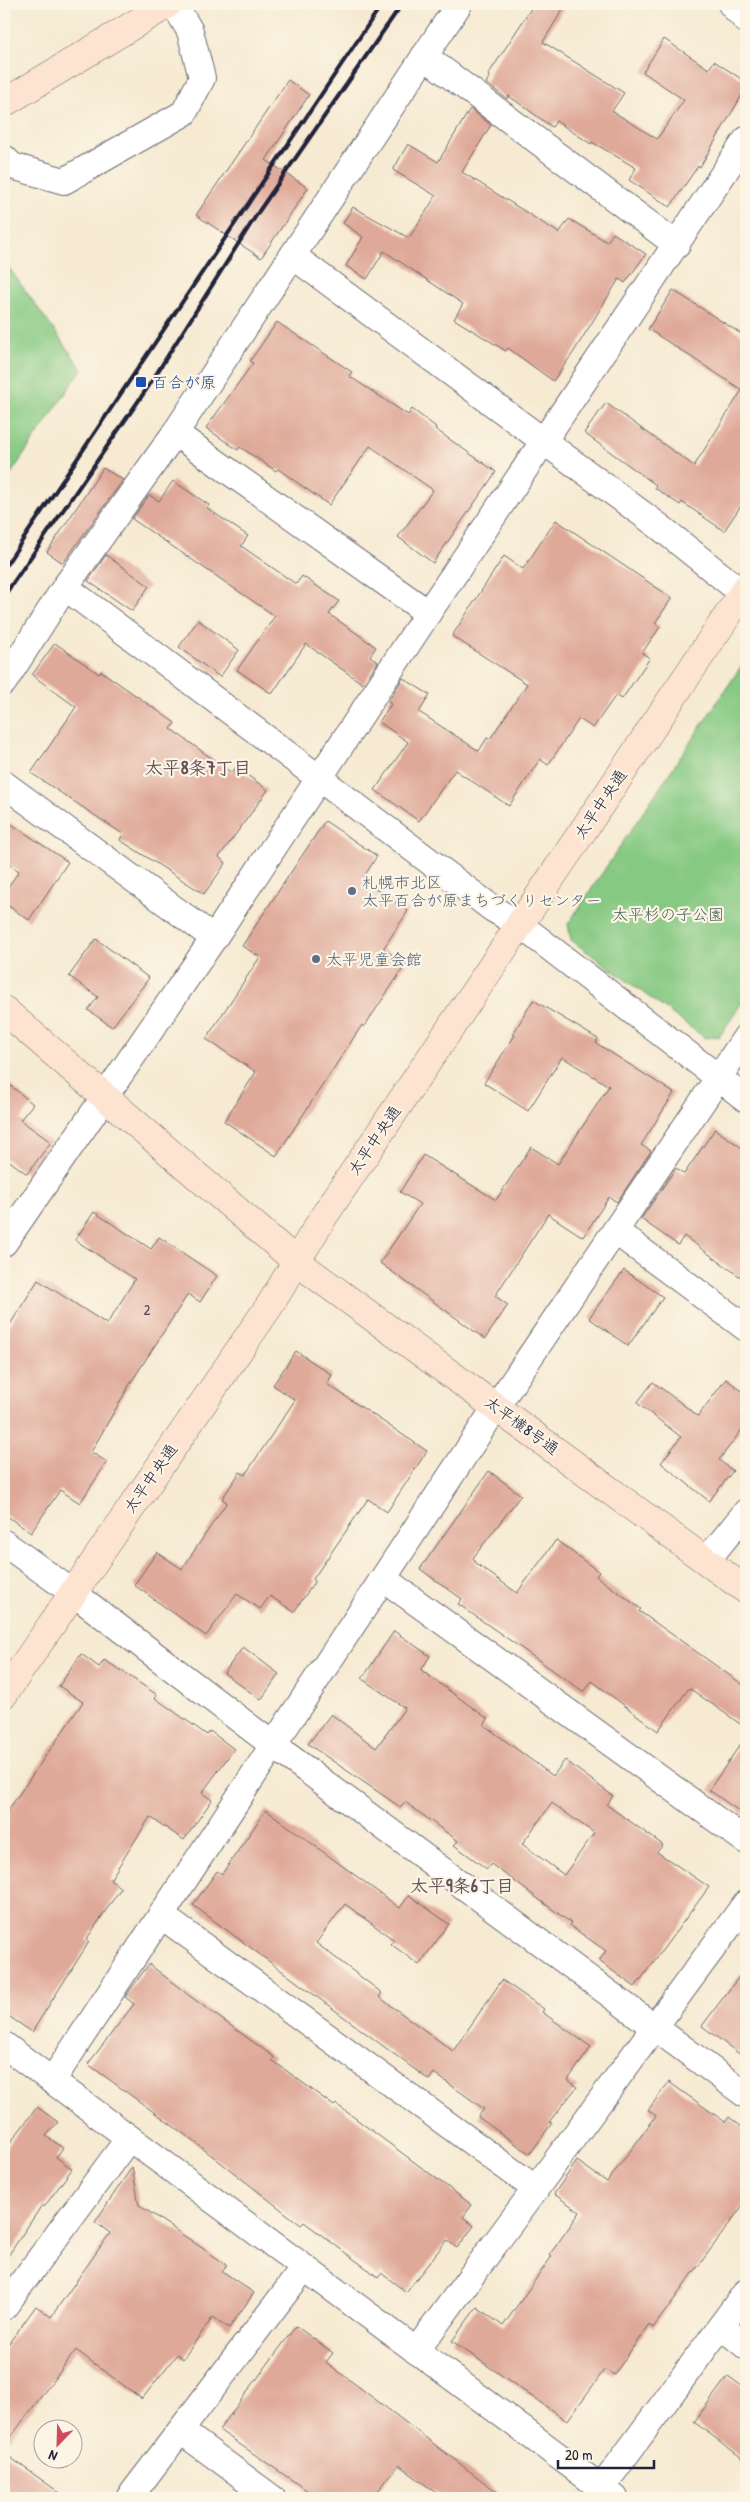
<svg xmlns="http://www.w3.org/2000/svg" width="750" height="2502" viewBox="0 0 750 2502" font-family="'Patrick Hand','Klee One',sans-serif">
	<rect width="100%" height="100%" fill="#fcf5e5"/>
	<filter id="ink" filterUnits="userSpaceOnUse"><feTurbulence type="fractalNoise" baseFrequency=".02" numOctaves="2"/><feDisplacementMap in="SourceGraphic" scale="10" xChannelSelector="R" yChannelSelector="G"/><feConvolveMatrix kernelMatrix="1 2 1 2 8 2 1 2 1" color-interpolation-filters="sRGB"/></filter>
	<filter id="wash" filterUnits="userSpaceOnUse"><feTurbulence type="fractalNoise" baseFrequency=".0096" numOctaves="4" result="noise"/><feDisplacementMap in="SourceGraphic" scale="20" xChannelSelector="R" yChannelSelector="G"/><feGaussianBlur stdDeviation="1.12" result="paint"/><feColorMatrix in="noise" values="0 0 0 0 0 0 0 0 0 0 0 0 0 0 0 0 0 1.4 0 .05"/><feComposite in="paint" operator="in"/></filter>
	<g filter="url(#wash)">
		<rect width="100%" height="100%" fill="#f6ead2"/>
		<g fill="#85c982" stroke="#54765e">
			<path d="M4,261l78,108 -78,115z"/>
			<path d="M746,659v337l-26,40 -15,2 -134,-98 -3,-16z"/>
		</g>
		<g id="blocks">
			<g fill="#dfa999" fill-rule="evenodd">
				<path d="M534,4h32l-23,38 81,51 -12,18 45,28 27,-39 -41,-28 21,-33 45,30 5,-8 32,21v6l-46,79 -2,-1 -28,41 -41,-27 7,-12 -44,-26 -1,2 -35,-23 -4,6 -43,-31 -2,3 -21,-16 4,-7 -2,-1z"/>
				<path d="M288,80l21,15 -43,65 42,28 -47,70 -65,-43z"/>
				<path d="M470,109l21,16 -29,47 97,61 10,-14 38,23 6,-9 33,21 -21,29 -6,-4 -46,74 -20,28 -45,-33 -2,3 -52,-32 9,-15 -79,-53 -17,28 -21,-13 17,-29 -20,-14 10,-16 56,31 27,-42 -43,-26 15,-26 30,18z"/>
				<path d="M673,290l73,47v161l-22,33 -42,-29 -2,3 -25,-17 1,-3 -72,-52 22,-30 88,63 48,-76 -94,-61z"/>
				<path d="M277,322l75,50 -3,4 59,39 4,-6 24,18 -1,2 61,43 -63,91 -35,-26 35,-47 -63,-44 -41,59 -51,-36 -2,2 -36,-24 -2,3 -32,-22 47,-65 -3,-2z"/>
				<path d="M103,468l20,12 -60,83 -16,-11z"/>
				<path d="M173,481l36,24 -2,3 41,28 -7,10 55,38 6,-8 37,25 -10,13 47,33 -6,9 8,6 -15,22 -57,-40 -34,50 -35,-24 38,-54 -143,-97 17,-24 10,6z"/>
				<path d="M556,520l116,78 -17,25 5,4 -18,26 8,5 -28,41 -6,-4 -23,33 -14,-9 -31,46 -8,-6 -31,47 -54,-36 -36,51 -44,-31 33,-48 -29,-20 12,-18 -3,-2 15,-24 27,17 -11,17 60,39 8,-13 3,1 37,-55 -75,-48 52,-80 19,13z"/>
				<path d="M106,555l43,31 -17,25 -44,-30z"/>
				<path d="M198,620l41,30 -19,27 -41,-30z"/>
				<path d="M55,643l44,31 2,-3 74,52 -4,6 61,44 4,-6 32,23 -49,67 7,6 -22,31 -84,-54 3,-6 -92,-61 45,-66 -44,-32z"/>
				<path d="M4,819l64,43 -39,58 -25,-17v-10l15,-22 -15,-10z"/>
				<path d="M325,821l52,35 -15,24 46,31 -25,38 23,15 -42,63 -2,-2 -86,131 -52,-35 32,-49 -50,-33 54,-82 -18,-11z"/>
				<path d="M96,939l53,39 -37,49 -24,-17 10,-13 -29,-21z"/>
				<path d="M533,1000l65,39 -2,4 78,50 -33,52 10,6 -34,51 -8,-5 -26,40 -35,-23 -53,82 13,9 -23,34 -105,-76 40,-59 -20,-12 23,-37 73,45 35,-53 27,17 51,-78 -47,-29 -34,54 -44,-28 31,-48 -2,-1z"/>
				<path d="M4,1080l29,24 -13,16 31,22 -24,32 -23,-17z"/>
				<path d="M715,1129l31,22v130l-62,-45 -6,9 -37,-26 35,-51 8,6z"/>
				<path d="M94,1212l57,37 8,-12 58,39 -17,26 -12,-8 -58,90 -39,68 16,10 -27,41 -20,-13 -29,43 -27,-19v-180l34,-54 69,44 28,-45 -60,-39z"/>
				<path d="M624,1270l39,27 -35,49 -39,-28z"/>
				<path d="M296,1351l36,24 -5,9 100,67 -40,61 -19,-13 -55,80 2,2 -21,31 -24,-16 -10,13 -23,-15 -31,42 -72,-51 23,-33 25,17 45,-67 -5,-3 18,-27 5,3 50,-75 -22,-15z"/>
				<path d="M726,1379l20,15v30l-27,36 14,11 -24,30 -48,-38 20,-26 -44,-34 16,-21 45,34z"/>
				<path d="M489,1471l32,24 -48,63 4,6 40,29 39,-53 43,32 -3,4 45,33 -2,2 107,76v41l-57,-40 -31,43 -66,-50 -8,11 -126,-88 4,-5 -42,-30z"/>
				<path d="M394,1631l36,25 -9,14 67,49 -4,6 69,51 12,-16 48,36 -6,9 56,40 -6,7 52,35 -74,100 -36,-26 7,-10 -37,-26 2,-2 -80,-59 -4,5 -33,-24 4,-4 -53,-39 -5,5 -92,-63 23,-30 45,34 29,-40 -43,-29zM552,1803l42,30 -30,42 -42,-31z"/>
				<path d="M243,1647l36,27 -18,26 -37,-27z"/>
				<path d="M81,1654l18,13 5,-7 18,11 35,24 -2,3 52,37 3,-4 24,18 -32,44 10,7 -28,40 -34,-23 -40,63 11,8 -35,52 3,2 -57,90 -28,-19v-197l79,-114 -24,-16z"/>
				<path d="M746,1736v80l-37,-26z"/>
				<path d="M266,1810l134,98 9,-13 40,29 -30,41 -28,-21 3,-4 -49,-36 -29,39 66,50 -3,4 74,54 49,-71 42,29 -2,3 49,35 -23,33 9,7 -28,35 3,1 -22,31 -52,-37 6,-8 -50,-36 -5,7 -236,-175 24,-34 5,3z"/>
				<path d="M149,1964l42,33 83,60 -2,3 62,46 2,-2 136,101 -9,12 11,9 -17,22 -10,-8 -41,52 -25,-19 -3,4 -74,-55 -3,3 -109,-85 -104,-76 46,-60 -9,-7z"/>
				<path d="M746,1967v92l-44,-33z"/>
				<path d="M669,2082l56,40 4,-5 17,13v71l-93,127 -4,-4 -35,51 -9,-6 -38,52 -115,-80 25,-34 26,19 49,-70 -2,-2 30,-42 -26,-18 23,-33 30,21 49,-66 -8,-6z"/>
				<path d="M37,2107l21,15 -12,14 17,12 -7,9 16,12 -28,38 -2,-2 -38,57v-111z"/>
				<path d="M132,2167l7,38 88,60 -5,6 32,22 -25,35 -16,-11 -30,42 -6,-5 -35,45 -66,-49 -72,96v-96l32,-44 15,11 59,-84 -15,-11z"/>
				<path d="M296,2326l37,27 -7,9 179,136h-62l-44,-33 -27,33h-54l-99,-68z"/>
				<path d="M728,2376l18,13v72l-52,-39z"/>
				<path d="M4,2453l63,45h-63z"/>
			</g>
		</g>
	</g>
	<g filter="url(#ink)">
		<use href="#blocks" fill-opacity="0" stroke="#6c6870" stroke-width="1"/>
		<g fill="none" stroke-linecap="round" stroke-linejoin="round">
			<g stroke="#6c6870" stroke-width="28">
				<g id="street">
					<path d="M731,4l15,16"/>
					<path d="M424,56l253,189"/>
					<path d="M4,158l8,8 52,15 120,-68 18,-35 -12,-47 -16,-27"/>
					<path d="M293,256l367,271 86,69"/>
					<path d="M175,433l253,180"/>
					<path d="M65,587l428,322 26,15 227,175"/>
					<path d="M4,682l61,-95 110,-154 284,-429"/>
					<path d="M4,784l210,154"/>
					<path d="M615,1231l131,97"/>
					<path d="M4,1243l210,-305 214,-325 318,-473"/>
					<path d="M4,1543l68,49 201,153 473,350"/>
					<path d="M707,1560l39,-48"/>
					<path d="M384,1579l362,262"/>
					<path d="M162,1916l374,273"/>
					<path d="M4,2045l611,453"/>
					<path d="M52,2081l444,-674 250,-370"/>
					<path d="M4,2307l125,-169"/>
					<path d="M721,2326l25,20"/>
					<path d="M416,2351l330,-448"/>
					<path d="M181,2431l91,67"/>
					<path d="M129,2498l175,-230"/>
					<path d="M594,2498l152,-206"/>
				</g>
			</g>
			<g stroke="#6c6870" stroke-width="29">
				<g id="secondary">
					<path d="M4,103l164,-99"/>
					<path d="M4,1010l293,252 449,328"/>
					<path d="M4,1694l266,-389 54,-89 422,-628"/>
				</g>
			</g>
			<use href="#street" stroke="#fff" stroke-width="26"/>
			<use href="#secondary" stroke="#fde4d0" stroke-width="28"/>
			<g stroke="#22223b" stroke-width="4">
				<path d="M4,568l378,-564"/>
				<path d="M4,596l144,-209 111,-176 143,-207"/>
			</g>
		</g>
	</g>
	<rect fill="#1a4fb4" stroke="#fcf5e5" stroke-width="2" x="135" y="376" width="12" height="12" rx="2.5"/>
	<g fill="#5c6f8a" stroke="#fcf5e5" stroke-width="2">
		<circle cx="352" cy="891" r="5"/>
		<circle cx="316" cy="959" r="5"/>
	</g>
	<g text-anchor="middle" stroke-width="4.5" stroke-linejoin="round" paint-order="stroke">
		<g font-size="14" fill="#514452">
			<text x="147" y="1315">2</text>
		</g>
		<g font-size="16" fill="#164399" stroke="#fcf5e5" text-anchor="start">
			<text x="152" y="388">百合が原</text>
		</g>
		<g font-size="16" fill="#22223b" stroke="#fcf5e5">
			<text transform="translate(600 804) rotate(-56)" y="6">太平中央通</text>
			<text transform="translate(374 1140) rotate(-56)" y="6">太平中央通</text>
			<text transform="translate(522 1425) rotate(36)" y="6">太平横8号通</text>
			<text transform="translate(150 1478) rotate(-55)" y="6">太平中央通</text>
		</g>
		<g font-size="16" fill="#4e5e75" stroke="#fcf5e5" text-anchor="start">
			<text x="362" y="888">札幌市北区<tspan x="362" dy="18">太平百合が原まちづくりセンター</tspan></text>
			<text x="326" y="965">太平児童会館</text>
		</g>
		<g font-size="16" fill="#455c54" stroke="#fcf5e5">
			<text x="668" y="920">太平杉の子公園</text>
		</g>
		<g font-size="18" font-weight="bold" fill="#64515c" stroke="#fcf5e5">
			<text x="198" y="774">太平8条7丁目</text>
			<text x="462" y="1892">太平9条6丁目</text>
		</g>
	</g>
	<rect width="750" height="2502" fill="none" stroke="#fcf5e5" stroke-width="20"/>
	<g transform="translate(58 2444) rotate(203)"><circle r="24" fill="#fcf5e5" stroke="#a5a1a1"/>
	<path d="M0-4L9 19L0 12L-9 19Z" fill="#d1495b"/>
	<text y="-8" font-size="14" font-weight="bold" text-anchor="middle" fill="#22223b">N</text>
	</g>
	<path d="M558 2460v8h96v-8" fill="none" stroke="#22223b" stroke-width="2.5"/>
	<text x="565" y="2460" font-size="15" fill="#22223b" stroke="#fcf5e5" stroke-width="4" paint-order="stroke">20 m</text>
</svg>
